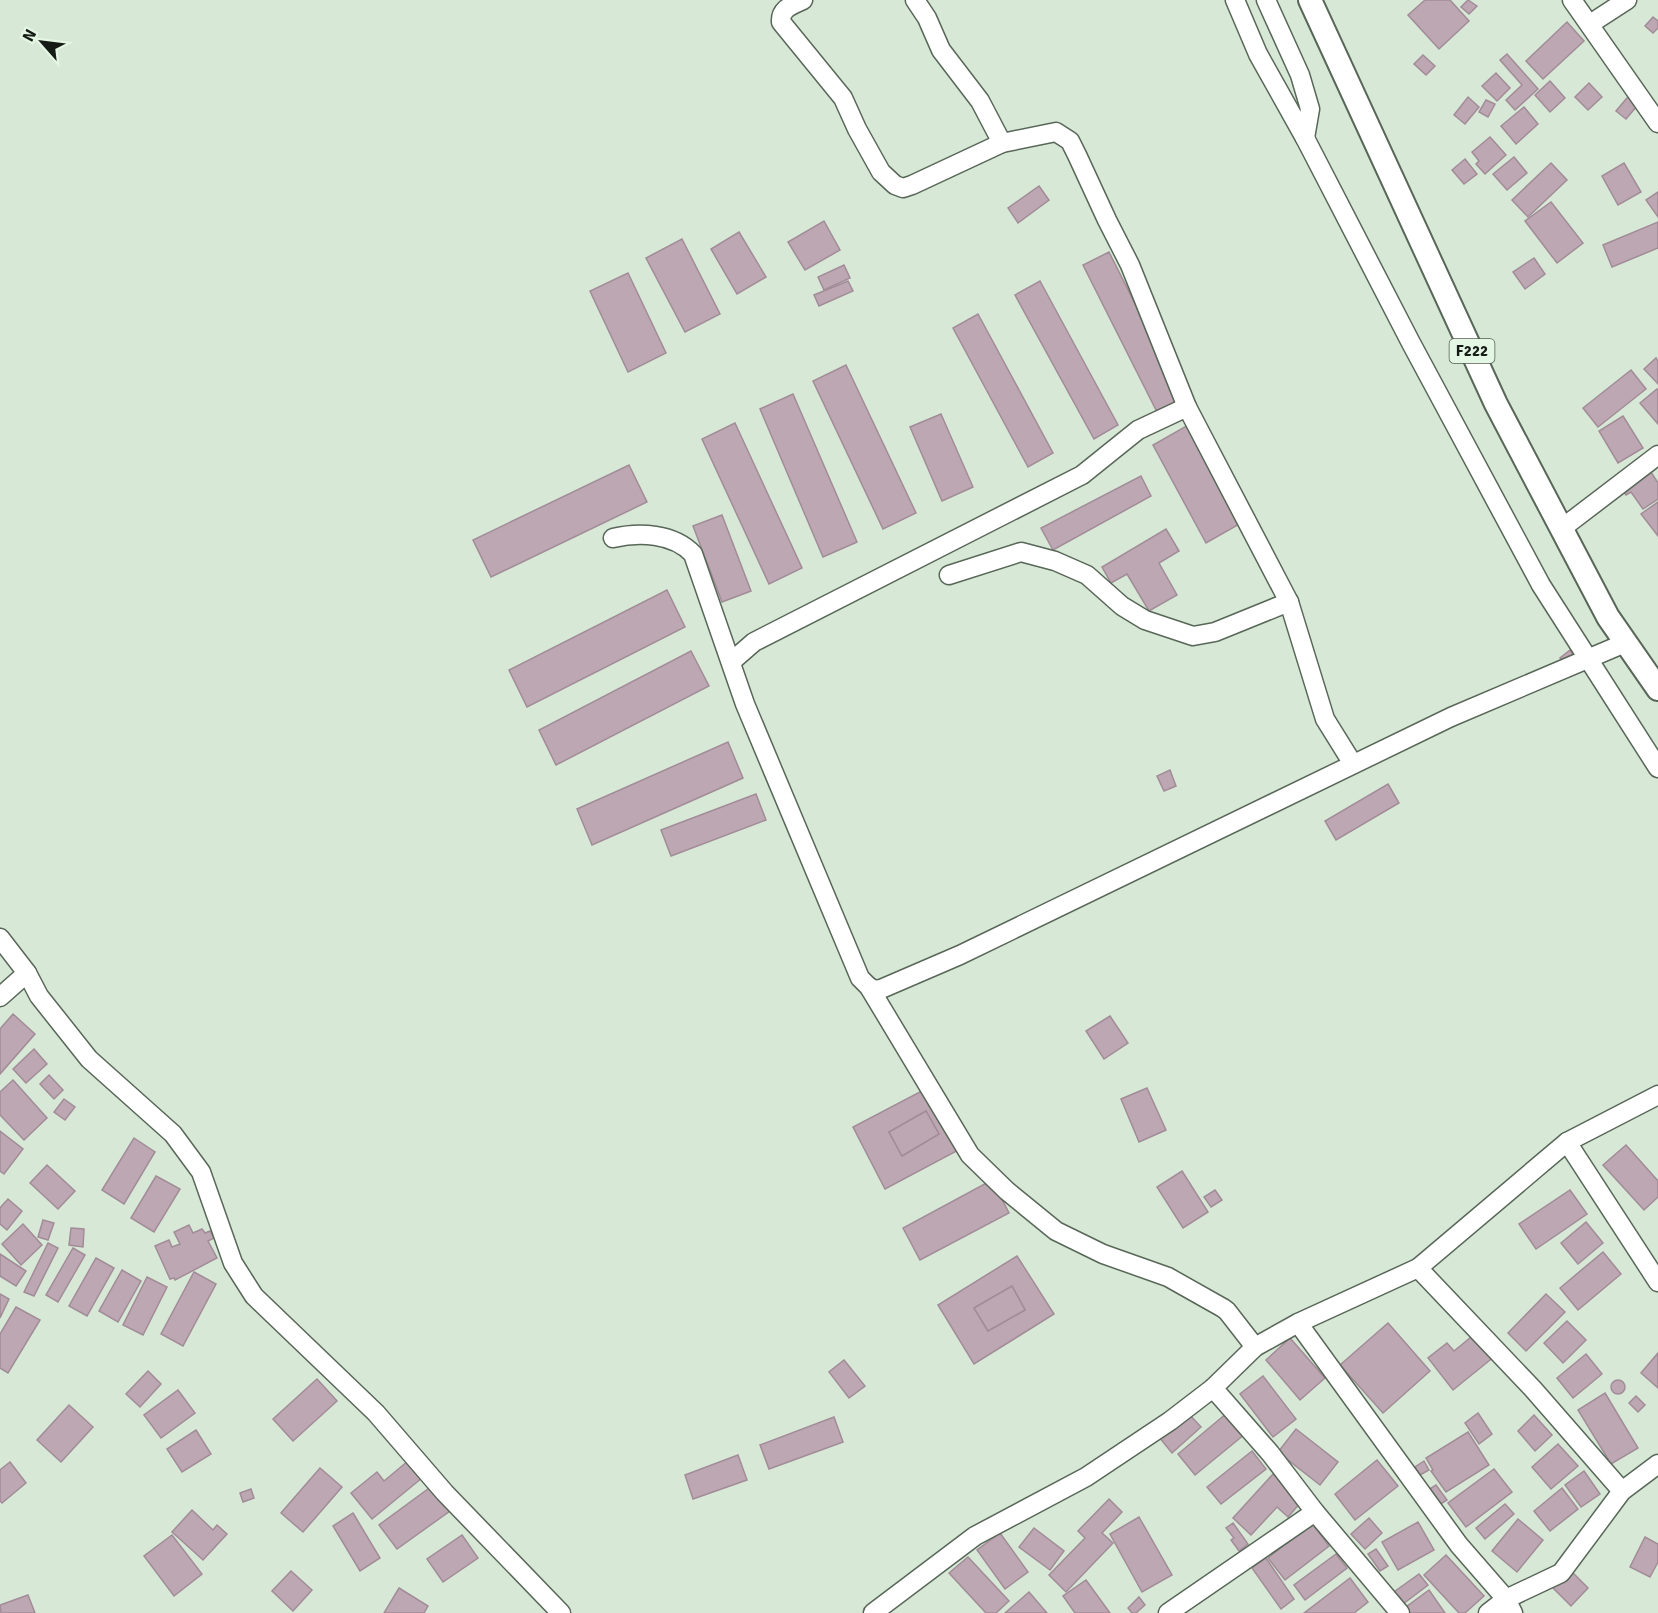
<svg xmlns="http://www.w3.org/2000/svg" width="1658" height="1613" viewBox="0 0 1658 1613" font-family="Signika,sans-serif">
	<rect width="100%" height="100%" fill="#d7e8d7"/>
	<g fill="#bda7b3" stroke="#a18c97" stroke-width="1.5" fill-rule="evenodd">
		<path d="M1425,0h25l19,21 -30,28 -31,-34z"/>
		<path d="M1468,0l9,6 -8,8 -8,-7z"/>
		<path d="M1653,17l5,4v7l-5,5 -8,-7z"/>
		<path d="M1567,22l17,19 -41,38 -17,-18z"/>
		<path d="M1507,54l31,35 -23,21 -9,-10 16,-15 -22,-25z"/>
		<path d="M1423,55l12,11 -9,9 -12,-11z"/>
		<path d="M1496,73l14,15 -13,13 -15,-15z"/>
		<path d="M1550,81l15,17 -15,14 -15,-17z"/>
		<path d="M1589,83l13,14 -14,13 -13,-13z"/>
		<path d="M1632,92l10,8 -16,19 -10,-8z"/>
		<path d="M1468,97l11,10 -14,17 -11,-9z"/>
		<path d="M1486,100l9,4 -7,13 -9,-5z"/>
		<path d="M1524,107l14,17 -22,20 -15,-18z"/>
		<path d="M1490,137l16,18 -21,19 -9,-10 3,-3 -7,-9z"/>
		<path d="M1514,157l13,16 -20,17 -14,-16z"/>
		<path d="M1465,159l12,15 -13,10 -12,-14z"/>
		<path d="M1551,163l16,17 -39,37 -16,-17z"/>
		<path d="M1624,163l17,29 -23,13 -16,-29z"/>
		<path d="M1039,186l10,14 -31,23 -10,-15z"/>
		<path d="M1658,192v25l-12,-17z"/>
		<path d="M1551,202l32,41 -26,20 -32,-42z"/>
		<path d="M824,221l16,29 -35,20 -17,-28z"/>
		<path d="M1658,222v26l-46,19 -9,-22z"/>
		<path d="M739,232l27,45 -29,17 -26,-45z"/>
		<path d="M682,239l38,75 -35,18 -39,-74z"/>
		<path d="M1109,252l75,149 -26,13 -75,-149z"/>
		<path d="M1534,258l11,16 -20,15 -12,-17z"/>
		<path d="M844,265l6,13 -26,12 -6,-13z"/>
		<path d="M628,273l38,80 -38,19 -38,-81z"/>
		<path d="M848,281l5,10 -34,15 -5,-11z"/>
		<path d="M1040,281l78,144 -24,14 -79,-144z"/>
		<path d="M978,314l75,139 -25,14 -75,-139z"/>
		<path d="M1656,358l2,3v23l-14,-15z"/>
		<path d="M846,365l70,148 -33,16 -70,-148z"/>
		<path d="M1631,370l15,19 -48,38 -15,-19z"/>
		<path d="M1657,389l1,2v33l-18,-21z"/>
		<path d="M793,394l64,148 -34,15 -63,-148z"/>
		<path d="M941,414l32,73 -31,14 -32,-74z"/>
		<path d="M1623,416l20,32 -25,15 -19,-32z"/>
		<path d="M735,423l67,145 -33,16 -67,-145z"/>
		<path d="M1190,424l53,98 -37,21 -53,-98z"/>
		<path d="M629,465l18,37 -156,75 -18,-37z"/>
		<path d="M1647,466l11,17v16l-15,10 -12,-17 -5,3 -7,-10z"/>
		<path d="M1141,476l10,20 -98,54 -12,-22z"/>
		<path d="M1658,502v34l-17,-22z"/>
		<path d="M722,515l29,76 -29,11 -29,-76z"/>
		<path d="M1166,529l13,22 -20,12 18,32 -28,16 -22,-37 -16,9 -9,-16z"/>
		<path d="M667,590l18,37 -158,80 -18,-37z"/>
		<path d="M1570,650l9,13 -10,8 -9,-13z"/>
		<path d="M691,651l18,35 -153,79 -17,-35z"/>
		<path d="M728,742l15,36 -151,67 -15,-36z"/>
		<path d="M1170,770l6,16 -12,5 -7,-15z"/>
		<path d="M1388,784l11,19 -63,37 -11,-19z"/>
		<path d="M756,794l10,26 -95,36 -10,-26z"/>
		<path d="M13,1014l22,20 -35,40v-45z"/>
		<path d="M1110,1016l18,27 -24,16 -18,-28z"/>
		<path d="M34,1049l13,15 -21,19 -13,-14z"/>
		<path d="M49,1075l14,15 -9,9 -14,-15z"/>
		<path d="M13,1080l34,38 -23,22 -24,-25v-23z"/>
		<path d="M937,1083l29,63 -81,43 -32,-62zM926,1111l13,23 -37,22 -13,-24z"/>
		<path d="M1147,1088l19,42 -27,12 -18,-43z"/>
		<path d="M64,1099l11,8 -10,13 -11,-8z"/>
		<path d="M926,1111l13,23 -37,22 -13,-24z"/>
		<path d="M0,1131l23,18 -19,25 -4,-3z"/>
		<path d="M134,1138l21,14 -31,52 -22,-14z"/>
		<path d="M1626,1145l32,36v16l-14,13 -41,-45z"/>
		<path d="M47,1165l28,26 -17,18 -28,-26z"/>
		<path d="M1182,1171l26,41 -25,16 -26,-41z"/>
		<path d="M156,1176l24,13 -26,43 -23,-14z"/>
		<path d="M992,1180l17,33 -89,47 -17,-32z"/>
		<path d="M1215,1190l7,10 -11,7 -7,-10z"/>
		<path d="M1570,1190l17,24 -51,35 -17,-25z"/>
		<path d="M8,1199l14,12 -15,19 -7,-6v-16z"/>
		<path d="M43,1220l11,3 -6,17 -10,-3z"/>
		<path d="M1586,1222l17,21 -25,21 -17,-21z"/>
		<path d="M23,1224l19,21 -21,20 -19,-21z"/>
		<path d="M189,1225l4,8 9,-4 3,4 5,-2 4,7 -6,3 9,17 -42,22 -1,-2 -4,1 -15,-33 14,-6 3,7 8,-3 -6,-12z"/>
		<path d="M71,1228l13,1 -1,18 -14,-2z"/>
		<path d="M48,1243l10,5 -24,48 -10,-4z"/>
		<path d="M73,1248l12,7 -27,47 -12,-7z"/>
		<path d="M1603,1252l18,22 -43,36 -18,-22z"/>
		<path d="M0,1254l26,17 -10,15 -16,-10z"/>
		<path d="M1017,1256l37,58 -80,50 -36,-59zM1012,1286l13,24 -37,21 -14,-23z"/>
		<path d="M96,1258l18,10 -27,48 -18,-10z"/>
		<path d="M122,1270l19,11 -23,41 -19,-11z"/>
		<path d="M194,1272l22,12 -33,62 -22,-12z"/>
		<path d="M147,1277l20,10 -24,48 -20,-10z"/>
		<path d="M1012,1286l13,24 -37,21 -14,-23z"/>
		<path d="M0,1294l9,5 -9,19z"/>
		<path d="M1546,1294l19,18 -39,39 -18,-18z"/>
		<path d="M16,1307l24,13 -32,53 -8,-5v-34z"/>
		<path d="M1567,1321l19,19 -23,23 -19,-20z"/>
		<path d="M1388,1323l42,48 -47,42 -43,-48z"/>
		<path d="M1476,1333l19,23 -42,34 -25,-32 19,-15 7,8z"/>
		<path d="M1290,1338l35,40 -25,22 -34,-40z"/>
		<path d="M1658,1353v35l-17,-15z"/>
		<path d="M1586,1354l16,20 -29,24 -16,-20z"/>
		<path d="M844,1360l21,26 -16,12 -20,-26z"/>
		<path d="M148,1371l13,13 -21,23 -14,-13z"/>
		<path d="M1263,1376l33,43 -23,18 -33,-43z"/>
		<path d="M317,1379l20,22 -44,40 -20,-22z"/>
		<circle cx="1618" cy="1387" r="7"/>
		<path d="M178,1390l17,23 -34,25 -17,-23z"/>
		<path d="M1605,1393l33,55 -27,16 -33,-54z"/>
		<path d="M1636,1396l9,9 -7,7 -9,-9z"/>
		<path d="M69,1405l24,22 -32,35 -24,-22z"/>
		<path d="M1187,1412l14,15 -29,26 -13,-16z"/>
		<path d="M1227,1413l18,21 -50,41 -17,-21z"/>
		<path d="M1478,1413l14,21 -13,10 -14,-21z"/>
		<path d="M1534,1415l18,20 -17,16 -17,-20z"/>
		<path d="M834,1417l9,25 -74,27 -9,-24z"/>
		<path d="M1296,1429l42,33 -18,23 -42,-33z"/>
		<path d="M196,1430l15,24 -29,18 -15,-23z"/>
		<path d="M1468,1432l21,33 -43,27 -15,-21 2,-1 -7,-12z"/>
		<path d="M1558,1444l20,22 -27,23 -19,-22z"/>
		<path d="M1252,1451l14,18 -45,35 -14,-17z"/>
		<path d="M738,1455l9,25 -54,19 -8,-24z"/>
		<path d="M1377,1460l21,26 -43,34 -20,-26z"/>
		<path d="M408,1461l14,17 -50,41 -21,-26 26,-21 7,9z"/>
		<path d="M1424,1461l5,9 -9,5 -5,-8z"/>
		<path d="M10,1462l16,21 -24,20 -2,-2v-31z"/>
		<path d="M320,1468l22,19 -39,45 -22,-19z"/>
		<path d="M1494,1469l18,23 -46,35 -18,-24z"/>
		<path d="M1584,1471l16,23 -19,13 -16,-22z"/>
		<path d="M1273,1474l29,27 -14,16 -11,-10 -26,28 -18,-17z"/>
		<path d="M1436,1485l11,15 -8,5 -11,-15z"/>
		<path d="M432,1486l18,25 -53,38 -18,-24z"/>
		<path d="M1562,1488l16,21 -28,22 -16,-20z"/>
		<path d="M251,1489l3,9 -11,4 -3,-9z"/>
		<path d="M1109,1499l13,13 -20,21 11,10 -47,49 -17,-17 36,-37 -7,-7z"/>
		<path d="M1505,1504l9,10 -29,25 -9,-11z"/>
		<path d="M192,1510l21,20 4,-5 10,9 -24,26 -31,-28z"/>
		<path d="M353,1513l27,45 -20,13 -27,-45z"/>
		<path d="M1139,1517l33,58 -30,17 -32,-58z"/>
		<path d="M1369,1518l13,15 -17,16 -14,-15z"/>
		<path d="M1518,1519l25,21 -26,32 -25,-21z"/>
		<path d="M1418,1522l16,28 -36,20 -16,-28z"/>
		<path d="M1233,1523l15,21 -9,7 -8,-11 3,-2 -8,-10z"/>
		<path d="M1312,1523l17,23 -44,34 -17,-22z"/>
		<path d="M1034,1528l30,23 -14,19 -31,-23z"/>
		<path d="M1000,1533l28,39 -23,17 -28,-39z"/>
		<path d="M172,1535l30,39 -28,22 -30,-40z"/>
		<path d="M462,1535l16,23 -35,24 -16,-23z"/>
		<path d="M1645,1537l13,7v18l-8,15 -20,-10z"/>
		<path d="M1376,1549l12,17 -8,5 -12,-17z"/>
		<path d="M1336,1554l11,14 -42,32 -11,-15z"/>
		<path d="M1446,1555l38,41 -19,17h-6l-35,-38z"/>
		<path d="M968,1557l41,44 -13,12h-10l-37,-40z"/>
		<path d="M1266,1558l28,41 -13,10 -29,-41z"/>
		<path d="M1570,1570l18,18 -17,18 -18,-18z"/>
		<path d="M291,1571l21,19 -19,21 -21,-20z"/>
		<path d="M1419,1574l9,11 -25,19 -9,-12z"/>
		<path d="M1350,1578l18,24 -14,11h-50z"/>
		<path d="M1086,1580l24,33h-35l-12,-17z"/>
		<path d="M399,1588l29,18 -4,7h-40z"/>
		<path d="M1429,1590l16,23h-35l-4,-6z"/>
		<path d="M1029,1592l18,21h-42z"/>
		<path d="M28,1595l7,18h-34l-1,-8z"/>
		<path d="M1139,1597l6,8 -9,8h-4l-4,-5z"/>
	</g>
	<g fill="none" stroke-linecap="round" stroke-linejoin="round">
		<g stroke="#586758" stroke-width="21">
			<g id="minor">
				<path d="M803,0c-10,5 -23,8 -22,22l62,76 14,31 24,43 14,13 8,3 9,-3 90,-42 54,-11 14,9 7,14 30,65 23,45 57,142 102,195 36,117 28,45"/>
				<path d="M915,0l12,18 14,32 39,51 22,42"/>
				<path d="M1235,0l23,54 47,84 106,205 130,242 117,183"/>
				<path d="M1266,0l34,75 10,34 -5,29"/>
				<path d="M1572,0l86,123"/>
				<path d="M1590,24l37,-24"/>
				<path d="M1561,529l97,-74"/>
				<path d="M613,538c26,-6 60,-5 80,16l52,150 115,274 9,9 101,168 37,36 49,40 47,23 65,23 55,31 4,3 28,36"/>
				<path d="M949,575l72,-23 34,9 32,14 35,31 23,14 48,16 22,-4 74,-30"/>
				<path d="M731,662l23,-20 328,-167 56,-45 49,-23"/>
				<path d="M0,938l27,35 12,23 50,63 84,75 28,38 32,91 21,33 122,117 69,80 116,120"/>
				<path d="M869,987l6,3 6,-1 79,-34 491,-238 174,-74"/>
				<path d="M0,997l27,-24"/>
				<path d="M1567,1142l91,140"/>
				<path d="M1418,1268l115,121 89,102"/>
				<path d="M1298,1323l161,222 47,54 7,14"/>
				<path d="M1213,1388l57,65 45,59 85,101"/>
				<path d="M873,1613l102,-77 111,-59 84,-56 43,-33 42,-41 43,-24 120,-55 149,-126 91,-47"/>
				<path d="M1168,1613l147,-101"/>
				<path d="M1488,1613l18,-14 55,-26 61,-82 36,-27"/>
			</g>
		</g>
		<g stroke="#586758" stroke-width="26">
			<path id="major" d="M1310,0l186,404 112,213 50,72"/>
		</g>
		<use href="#minor" stroke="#fff" stroke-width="18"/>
		<use href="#major" stroke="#fff" stroke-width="22"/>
	</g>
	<g text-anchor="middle" stroke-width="5" stroke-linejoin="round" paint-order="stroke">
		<rect fill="#e4f6e4" stroke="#535d53" stroke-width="1.5" x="1449.5" y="339" width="45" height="24" rx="4.5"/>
		<g font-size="15" font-weight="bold" fill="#151c15">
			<text x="1472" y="356">F222</text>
		</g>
	</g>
	<g transform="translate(42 42) rotate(298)" stroke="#e4f6e4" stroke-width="4.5" paint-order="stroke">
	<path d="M0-4.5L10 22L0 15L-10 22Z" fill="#151c15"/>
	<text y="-9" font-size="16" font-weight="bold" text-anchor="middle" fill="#151c15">N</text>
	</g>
</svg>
